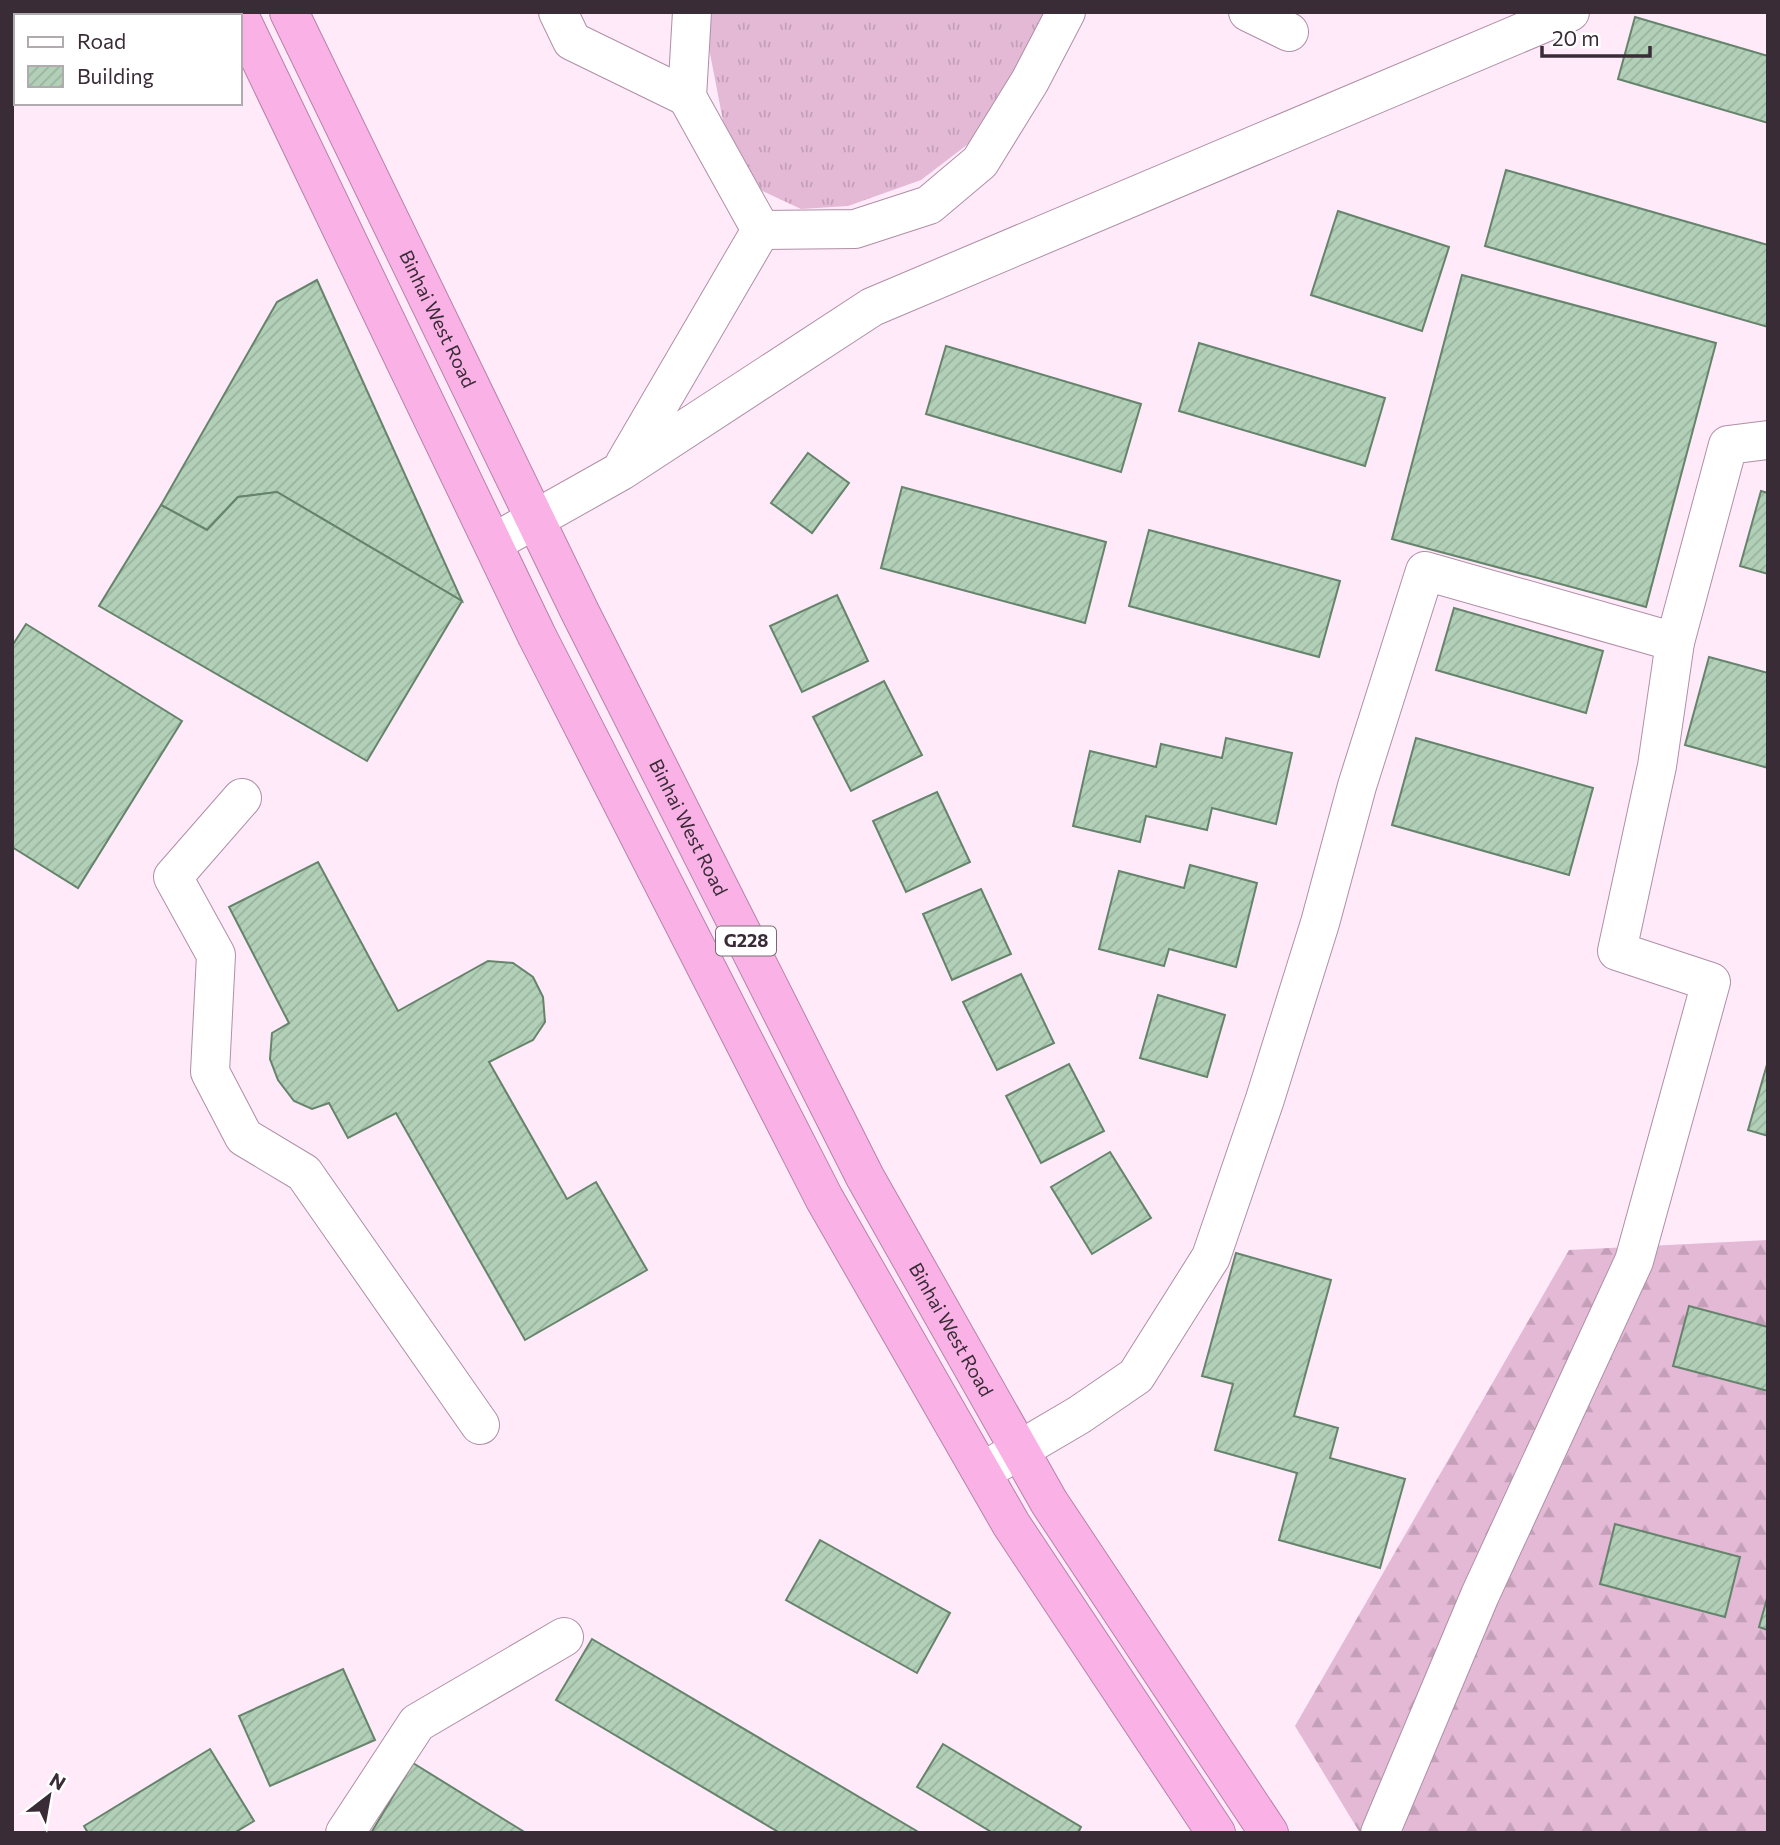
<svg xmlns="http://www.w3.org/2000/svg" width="1780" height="1845" viewBox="0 0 1780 1845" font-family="Commissioner,sans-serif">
	<defs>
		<pattern id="grass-tufts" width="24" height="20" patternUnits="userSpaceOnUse" patternTransform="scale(1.75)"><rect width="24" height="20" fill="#e3b9d6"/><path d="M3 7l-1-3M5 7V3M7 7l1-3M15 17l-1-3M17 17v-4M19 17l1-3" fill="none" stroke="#c49fb8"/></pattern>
		<pattern id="forest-firs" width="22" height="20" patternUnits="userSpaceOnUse" patternTransform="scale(1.75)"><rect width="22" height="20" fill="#e3b9d6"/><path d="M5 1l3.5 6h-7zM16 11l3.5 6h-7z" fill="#c49fb8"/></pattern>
		<pattern id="building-hatch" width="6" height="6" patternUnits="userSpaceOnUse" patternTransform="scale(1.75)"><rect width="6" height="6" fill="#b1d0b7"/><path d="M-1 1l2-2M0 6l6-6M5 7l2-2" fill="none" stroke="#99b39e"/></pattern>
	</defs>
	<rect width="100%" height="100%" fill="#ffeaf9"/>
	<path fill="url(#grass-tufts)" d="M712,12h329l4,3 -69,123 -55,42 -73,26 -47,3 -45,-21 -33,-67 -15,-78z"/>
	<path fill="url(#forest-firs)" d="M1768,1240v593h-408l-65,-107 274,-476z"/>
	<g fill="url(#building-hatch)" stroke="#66836c" stroke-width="2">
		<path d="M12,12h53l2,4h-51v36l-4,2z"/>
		<path d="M1635,17l133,39v67l-150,-44z"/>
		<path d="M1506,170l262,75v82l-283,-81z"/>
		<path d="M1338,211l111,36 -27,84 -111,-36z"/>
		<path d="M1462,275l254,68 -70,264 -254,-68z"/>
		<path d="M317,280l145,321 -185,-109 -39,5 -31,33 -46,-25 116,-203z"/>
		<path d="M1199,343l186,55 -20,68 -186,-55z"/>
		<path d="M946,346l195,58 -20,68 -195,-58z"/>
		<path d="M808,453l41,30 -37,50 -41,-30z"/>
		<path d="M902,487l204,55 -21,81 -204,-55z"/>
		<path d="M1761,491l7,2v81l-28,-8z"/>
		<path d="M277,492l185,109 -95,160 -268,-155 62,-101 46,25 31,-33z"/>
		<path d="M1149,530l191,51 -21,76 -190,-51z"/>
		<path d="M837,595l31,66 -66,31 -32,-66z"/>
		<path d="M1454,608l149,43 -17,62 -150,-43z"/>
		<path d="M26,624l156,97 -104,167 -66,-41v-201z"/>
		<path d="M1709,657l59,16v95l-83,-23z"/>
		<path d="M884,681l38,74 -71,36 -38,-74z"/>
		<path d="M1226,738l66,15 -16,71 -64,-16 -5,22 -61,-14 -6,26 -67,-16 17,-75 66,16 5,-23 61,14z"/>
		<path d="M1416,738l177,50 -24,87 -177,-50z"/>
		<path d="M937,792l33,70 -64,30 -33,-71z"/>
		<path d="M318,862l80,149 90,-50 25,2 20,14 10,20 2,25 -12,18 -44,22 78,137 29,-17 51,88 -122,70 -129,-227 -48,25 -19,-35 -17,6 -18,-8 -16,-21 -8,-21 2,-26 17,-10 -60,-116z"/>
		<path d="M1190,865l67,18 -21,84 -67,-18 -5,17 -65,-17 20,-78 65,17z"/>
		<path d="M981,889l30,65 -59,26 -29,-66z"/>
		<path d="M1021,974l33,69 -57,27 -34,-68z"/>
		<path d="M1158,995l67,20 -18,62 -67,-19z"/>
		<path d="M1768,1061v75l-20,-6z"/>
		<path d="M1069,1064l35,67 -63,32 -35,-67z"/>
		<path d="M1110,1152l41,66 -59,36 -41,-67z"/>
		<path d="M1236,1253l95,27 -37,136 44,12 -8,30 75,21 -25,89 -101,-28 18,-67 -82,-23 18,-66 -31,-8z"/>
		<path d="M1689,1306l79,21v64l-95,-25z"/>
		<path d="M1615,1524l125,33 -15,60 -125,-33z"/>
		<path d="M820,1540l130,73 -33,60 -131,-73z"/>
		<path d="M1768,1595v35l-9,-3z"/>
		<path d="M592,1639l328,194h-140l-224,-133z"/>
		<path d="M343,1669l32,71 -105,46 -31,-70z"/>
		<path d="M943,1744l138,83 -3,6h-85l-76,-46z"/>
		<path d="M210,1749l44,72 -20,12h-146l-4,-7z"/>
		<path d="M413,1763l113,70h-155z"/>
	</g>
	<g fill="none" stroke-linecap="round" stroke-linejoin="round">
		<g stroke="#af8fa6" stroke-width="40">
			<g id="minor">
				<path d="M558,12l14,29 115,56"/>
				<path d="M692,12l-5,85 74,133 94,-1 74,-24 51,-43 50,-81 36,-69"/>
				<path d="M1248,12l41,20"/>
				<path d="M625,463l136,-233"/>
				<path d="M493,543l128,-72 251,-164 698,-295"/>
				<path d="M242,798l-69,79 43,78 -6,117 34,65 60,36 176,252"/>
				<path d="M982,1472l97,-57 57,-39 75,-119 54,-158 55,-176 37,-137 68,-215 250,71 53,-197 40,-5"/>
				<path d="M345,1833l72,-110 147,-86"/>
				<path d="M1380,1833l100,-238 154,-334 77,-279 -94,-31 40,-185 18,-124"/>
			</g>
		</g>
		<g stroke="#b683a8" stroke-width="40">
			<g id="highway">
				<path id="s1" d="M289,12l291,600 285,565 184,325 220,331"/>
				<path d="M240,17l297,619 287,562 187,326 205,309"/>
			</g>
		</g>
		<use href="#minor" stroke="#fff" stroke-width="38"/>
		<use href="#highway" stroke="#fab2e6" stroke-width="38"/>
	</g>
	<g text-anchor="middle" stroke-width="5" stroke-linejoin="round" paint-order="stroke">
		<rect fill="#fff" stroke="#746b72" stroke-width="2" x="716" y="926.5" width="60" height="29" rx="5"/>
		<g font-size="18" font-weight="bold" fill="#392c36">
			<text x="746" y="947">G228</text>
		</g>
		<g font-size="19" fill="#392c36" stroke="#fff">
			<text dy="7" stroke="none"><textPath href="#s1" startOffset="341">Binhai West Road</textPath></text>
			<text dy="7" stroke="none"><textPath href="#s1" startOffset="908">Binhai West Road</textPath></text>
			<text dy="7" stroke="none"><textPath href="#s1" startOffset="1475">Binhai West Road</textPath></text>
		</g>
	</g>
	<rect width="1780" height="1845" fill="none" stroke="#392c36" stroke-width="28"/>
	<rect x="14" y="14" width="228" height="91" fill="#ffffff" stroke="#b0abaf" stroke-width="2"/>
	<rect x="28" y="37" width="35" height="10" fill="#ffffff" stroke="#b0abaf" stroke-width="2"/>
	<text x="77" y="49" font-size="21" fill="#392c36">Road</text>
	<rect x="28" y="66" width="35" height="21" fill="url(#building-hatch)" stroke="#b0abaf" stroke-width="2"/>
	<text x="77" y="84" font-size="21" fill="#392c36">Building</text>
	<g transform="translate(49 1796) rotate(31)" stroke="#ffffff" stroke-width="5" paint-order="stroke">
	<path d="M0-5L12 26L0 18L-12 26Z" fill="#392c36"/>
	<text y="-10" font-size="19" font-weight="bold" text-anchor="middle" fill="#392c36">N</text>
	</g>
	<path d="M1542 46v10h108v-10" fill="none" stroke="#392c36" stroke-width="3.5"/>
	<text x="1552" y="46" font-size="21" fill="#392c36" stroke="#ffffff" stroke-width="5" paint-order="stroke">20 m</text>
</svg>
